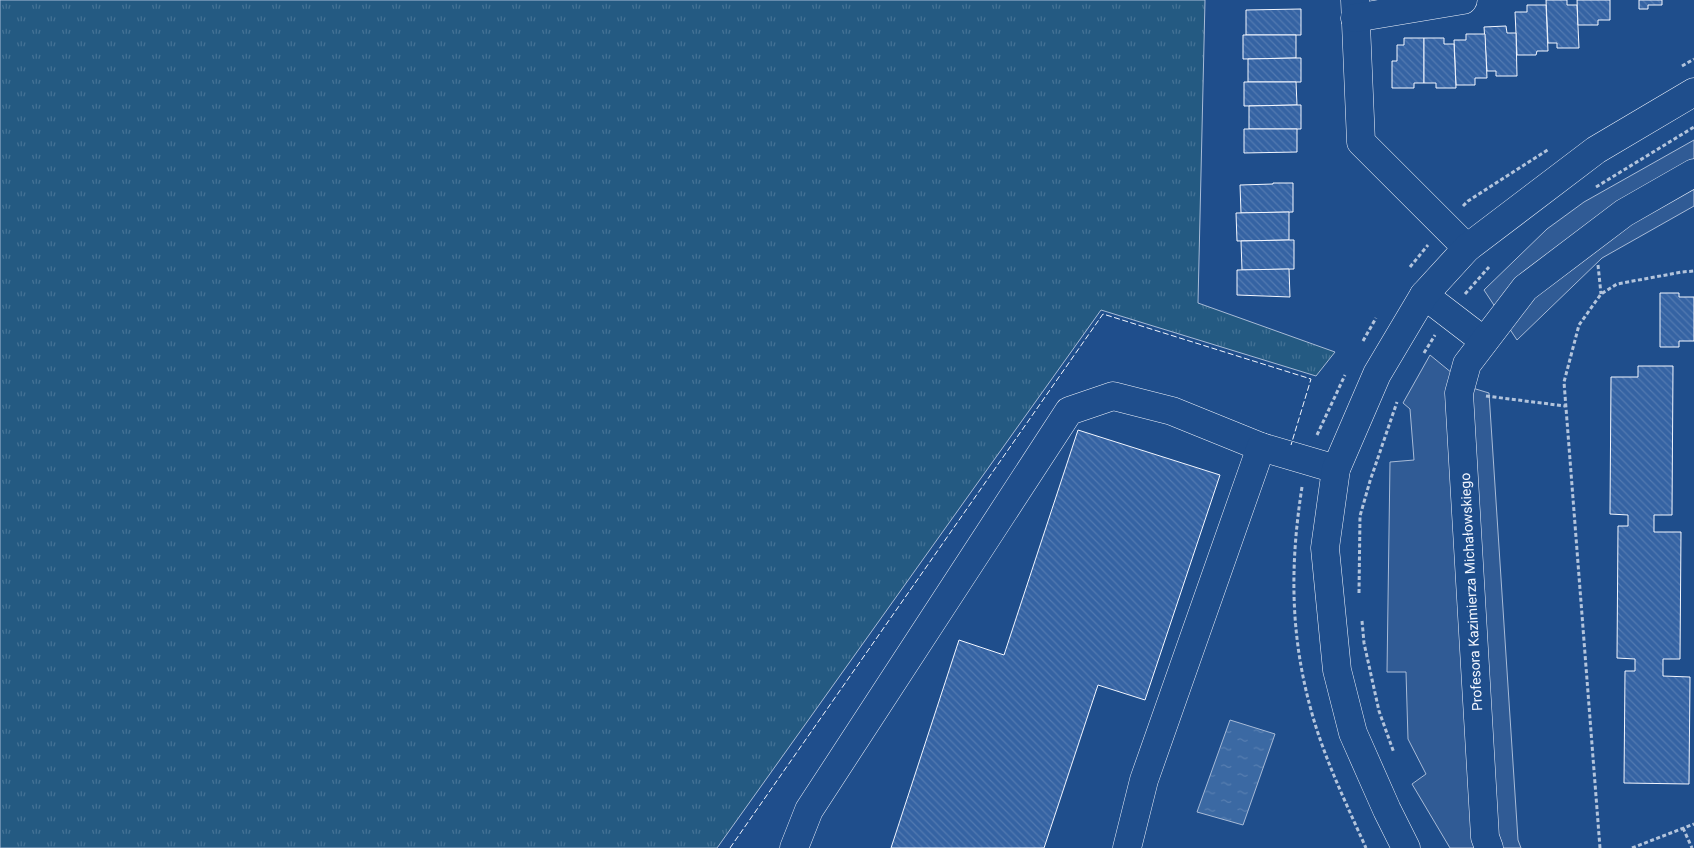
<svg xmlns="http://www.w3.org/2000/svg" width="1694" height="848" viewBox="0 0 1694 848" font-family="Roboto,sans-serif">
	<defs>
		<pattern id="grass-tufts" width="24" height="20" patternUnits="userSpaceOnUse" patternTransform="scale(1.25)"><rect width="24" height="20" fill="#245a82"/><path d="M3 7l-1-3M5 7V3M7 7l1-3M15 17l-1-3M17 17v-4M19 17l1-3" fill="none" stroke="#447295"/></pattern>
		<pattern id="water-ripples" width="26" height="14" patternUnits="userSpaceOnUse" patternTransform="scale(1.25)"><rect width="26" height="14" fill="#3b69a3"/><path d="M2 4q2-2 4 0t4 0M15 11q2-2 4 0t4 0" fill="none" stroke="#587fb1"/></pattern>
		<pattern id="building-back-hatch" width="6" height="6" patternUnits="userSpaceOnUse" patternTransform="scale(1.25)"><rect width="6" height="6" fill="#3563a3"/><path d="M-1 5l2 2M0 0l6 6M5-1l2 2" fill="none" stroke="#537ab1"/></pattern>
	</defs>
	<rect width="100%" height="100%" fill="#1f4e8c"/>
	<path fill="url(#grass-tufts)" stroke="#a8bbd7" d="M0,0h1205l-7,303 137,49 -19,24 -215,-66 -384,538h-717z"/>
	<g fill="#305b95" stroke="#a8bbd7">
		<path d="M1694,140v66l-92,52 -85,82 -33,-50 63,-61 37,-27z"/>
		<path d="M1430,355l39,32 20,6 29,447 3,8h-71l-38,-64 14,-10 -18,-35 -2,-67h-19l3,-210 24,-2 -4,-51 -7,-6z"/>
	</g>
	<path fill="url(#water-ripples)" stroke="#a8bbd7" d="M1230,720l45,14 -32,91 -46,-13z"/>
	<g fill="url(#building-back-hatch)" stroke="#f2f6ff">
		<path d="M1546,0h21v5h10l2,43h-22v-5h-9z"/>
		<path d="M1577,0h33v20h-12v5h-20z"/>
		<path d="M1639,0h23v5h-14v4h-9z"/>
		<path d="M1527,5h19l2,46h-11l-1,4h-19l-2,-43h12z"/>
		<path d="M1301,9v26h-55v-25z"/>
		<path d="M1506,26l1,7h9l1,43h-21v-5h-9l-3,-44z"/>
		<path d="M1466,34h19l2,44h-12v7h-19l-2,-45h12z"/>
		<path d="M1243,35h53v23l-53,1z"/>
		<path d="M1404,38h20v45h-10v5h-22v-27h5v-16h7z"/>
		<path d="M1424,38h20v6h10l2,44h-20v-5h-12z"/>
		<path d="M1296,58h5v24h-53v-23z"/>
		<path d="M1244,82h52l1,23 -53,1z"/>
		<path d="M1297,105h4v24h-52v-23z"/>
		<path d="M1244,129h53v23l-53,1z"/>
		<path d="M1273,183h20v29l-52,1 -1,-28 33,-1z"/>
		<path d="M1289,212v28l-52,1 -1,-28z"/>
		<path d="M1289,240h5v29l-52,1 -1,-29z"/>
		<path d="M1289,269l1,28 -53,-2v-25z"/>
		<path d="M1660,293h19v4h15v44h-15v6h-19z"/>
		<path d="M1638,366h35l-1,149h-18v17h27l-1,127h-17v17l27,1 -1,107 -65,-1 1,-112h10v-12l-18,-1 1,-132h10v-11l-18,-1 1,-137h27z"/>
		<path d="M1078,430l142,45 -75,225 -47,-15 -54,163h-153l68,-208 45,15z"/>
	</g>
	<g fill="none" stroke-linecap="round" stroke-linejoin="round">
		<g stroke="#f2f6ff" stroke-width="29">
			<g id="minor">
				<path d="M1355,0l6,142 106,106"/>
				<path d="M1355,18l108,-18"/>
				<path d="M1424,295l60,46"/>
				<path d="M794,848l15,-38 260,-399 44,-15 59,15 89,36"/>
				<path d="M1127,848l17,-68 117,-333 75,22"/>
				<path d="M1406,848l-19,-38 -34,-77 -16,-63 -12,-122 11,-79 41,-95 47,-79 43,-47 129,-98 98,-58"/>
				<path d="M1489,848l-4,-11 -26,-444 8,-29 58,-76 99,-75 70,-40"/>
			</g>
		</g>
		<g stroke="#b3c4dc" stroke-width="3" stroke-dasharray="4 2.5" stroke-linecap="butt">
			<path d="M1682,66l12,-7"/>
			<path d="M1596,187l98,-60"/>
			<path d="M1463,206l5,-5 81,-52"/>
			<path d="M1598,265l3,29"/>
			<path d="M1410,267l18,-22"/>
			<path d="M1465,294l24,-27"/>
			<path d="M1363,341l13,-23"/>
			<path d="M1424,353l11,-18"/>
			<path d="M1486,396l79,10"/>
			<path d="M1317,435l28,-60"/>
			<path d="M1302,487c-12,77 -12,147 9,223 13,48 35,93 55,138"/>
			<path d="M1359,593l1,-77 10,-35 27,-79"/>
			<path d="M1362,621l2,22 15,68 15,42"/>
			<path d="M1683,828l9,20"/>
			<path d="M1600,848l-36,-466 15,-57 22,-31 16,-10 65,-12 12,-1"/>
			<path d="M1632,848l62,-24"/>
		</g>
		<use href="#minor" stroke="#1f4e8c" stroke-width="28"/>
		<path stroke="#f2f6ff" stroke-width="1" stroke-dasharray="6 2.5" stroke-linecap="butt" d="M730,848l373,-534 208,65 -20,66"/>
	</g>
	<g text-anchor="middle" stroke-width="4" stroke-linejoin="round" paint-order="stroke">
		<g font-size="14" fill="#f2f6ff" stroke="#1f4e8c">
			<text transform="translate(1471 592) rotate(-93)" y="5">Profesora Kazimierza Michałowskiego</text>
		</g>
	</g>
</svg>
